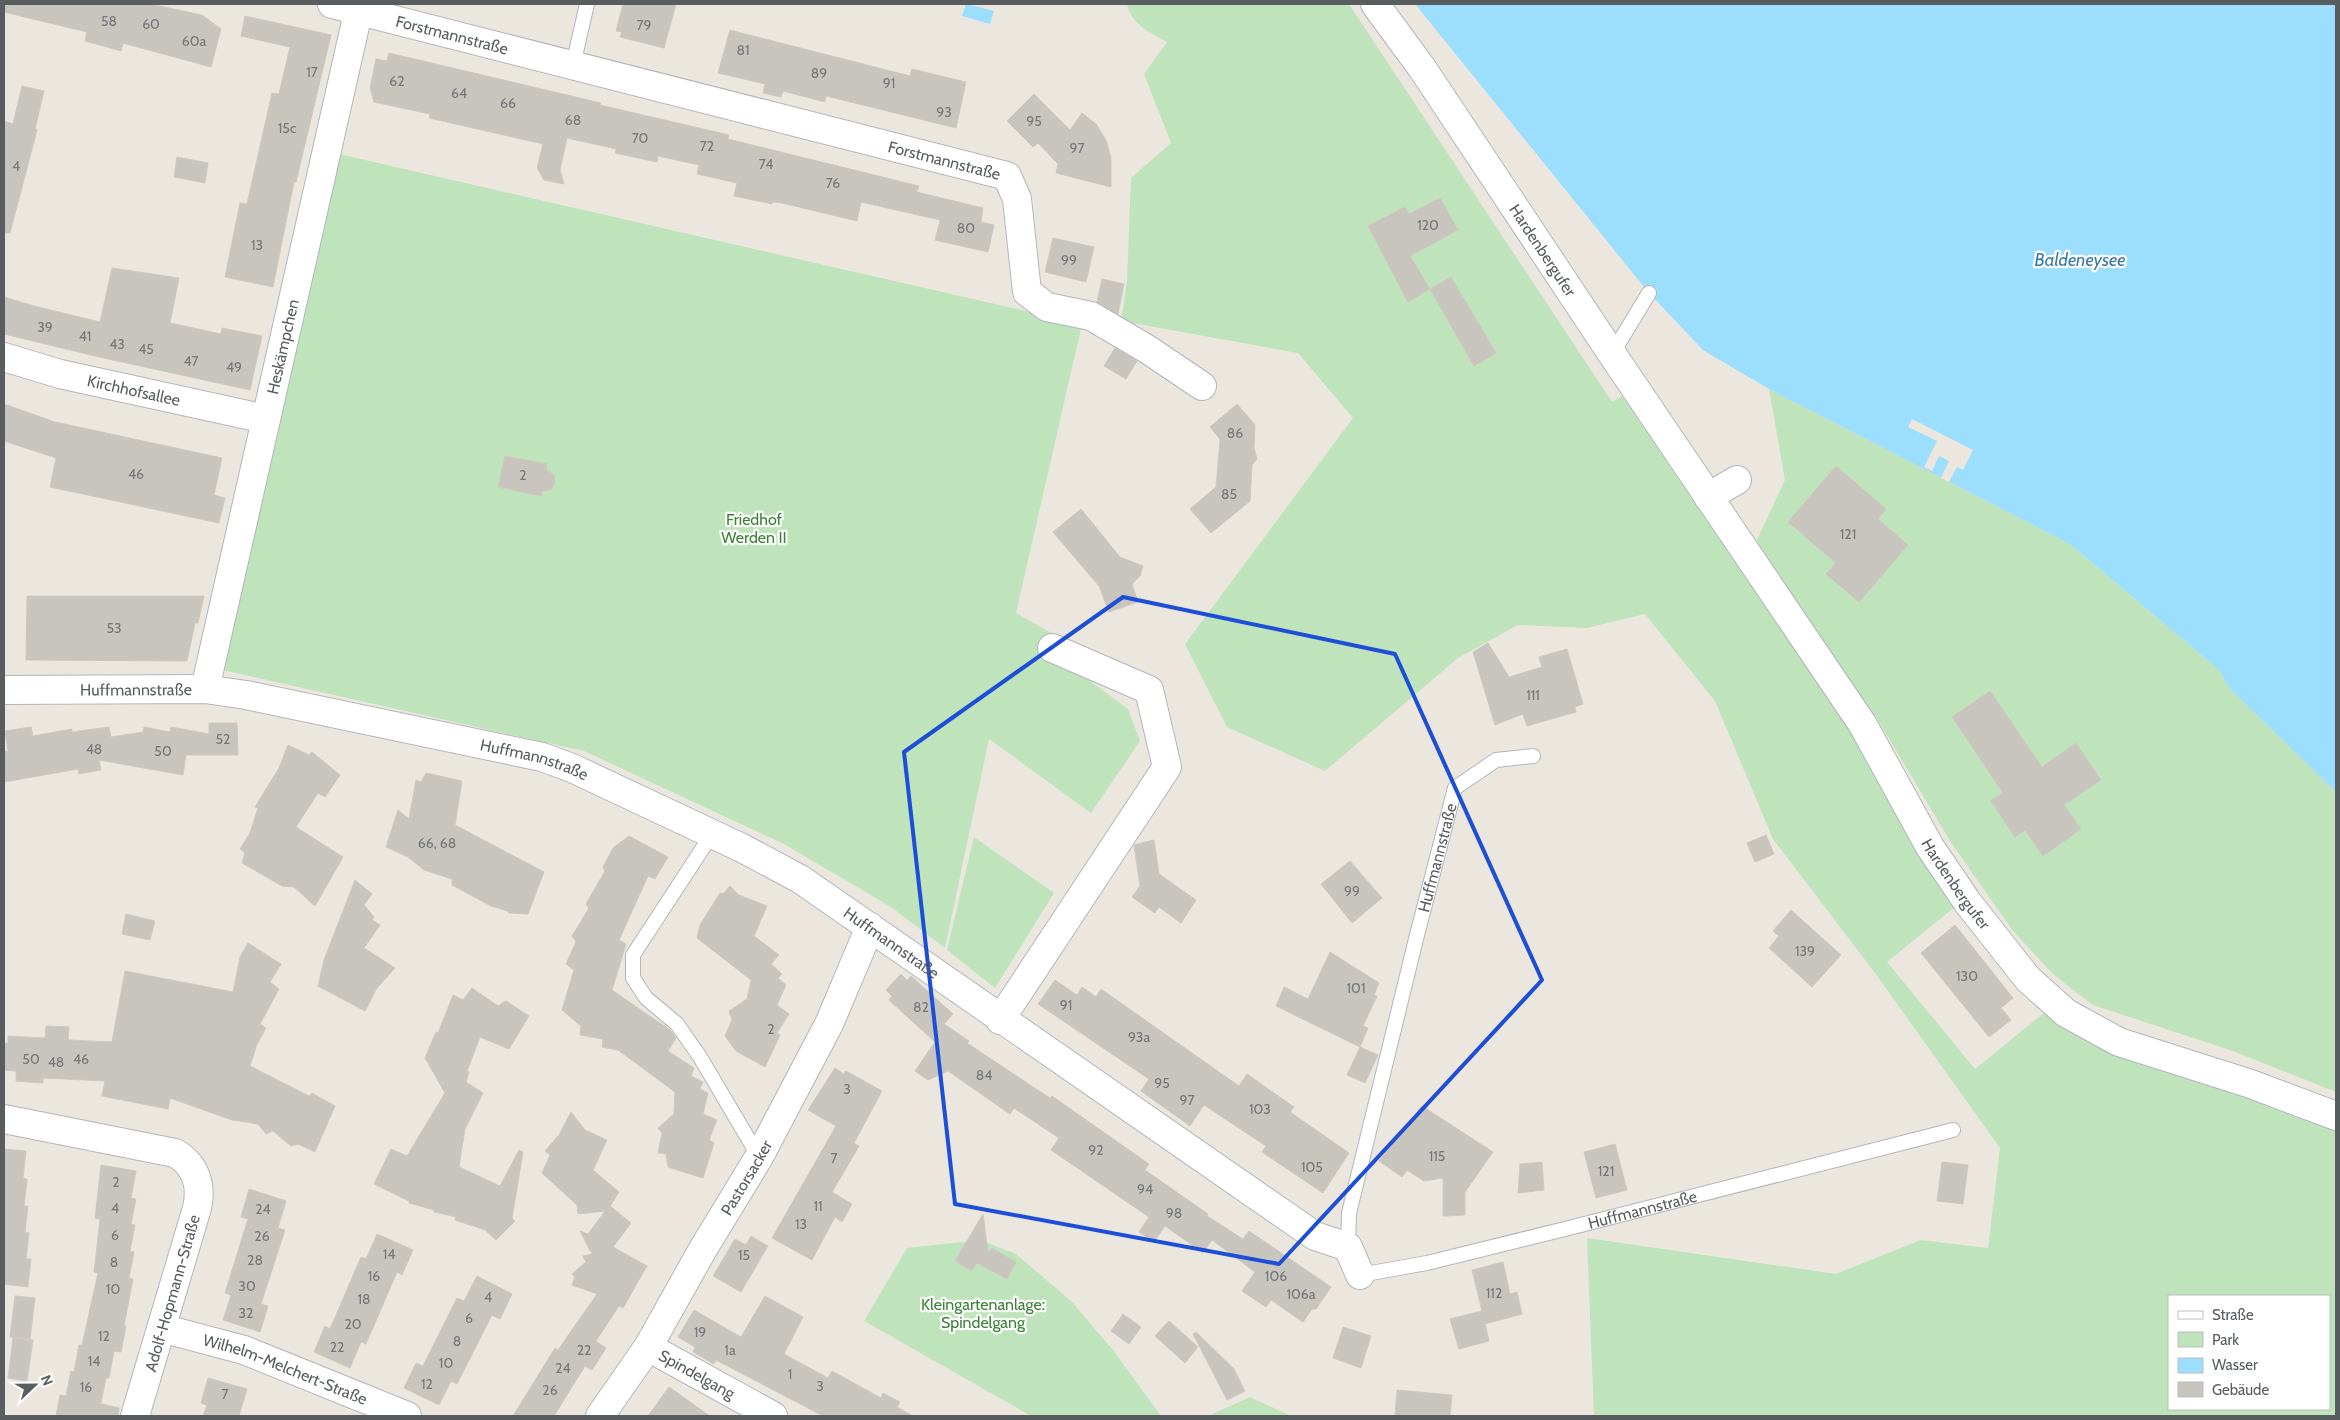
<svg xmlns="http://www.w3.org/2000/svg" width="2340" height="1420" viewBox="0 0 2340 1420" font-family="Cabin,sans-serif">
	<rect width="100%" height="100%" fill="#ebe7df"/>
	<g fill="#bfe3bb" fill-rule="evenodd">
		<path d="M1127,4h222l263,398 10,-6 230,338 65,117 39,55 -69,56 88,107 69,-56 74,40 218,75v288h-742l-7,-178 249,36 85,-34 67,8 12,-100 -125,-175 -102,-134 -58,-138 -70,-87 -58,14 -69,-3 -60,33 -133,113 -98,-44 -42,-83 168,-226 -55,-65 -177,-32 6,-40 4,-103 40,-35 -27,-69 23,-32c-17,-9 -36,-18 -40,-38zM2169,1296h160v113h-160z"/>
		<path d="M339,154l743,170 -66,289 46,26 -7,16 73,54 12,32 -49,72 -102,-74 -44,209 -54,-41 -107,-63 -200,-93 -361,-81z"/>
		<path d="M1769,389l301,155 148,125 13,21 105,102v300l-103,-41 -140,-46 -39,-30 -41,-44 -63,-90 -72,-121 -123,-176 30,-64z"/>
		<path d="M974,837l80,56 -59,95 -48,-38z"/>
		<path d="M980,1240l36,14 55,47 42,49 48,66h-130l-167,-95 43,-73z"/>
		<path d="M1250,1397l41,19h-83z"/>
	</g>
	<g fill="#9cdefe">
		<path d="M966,4l28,7 -4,13 -28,-8z"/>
		<path d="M1415,4h921v788l-105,-102 -13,-21 -148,-125 -301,-155 -66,-39 -54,-57z"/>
	</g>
	<path fill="#ebe7df" d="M1912,419l61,31 -10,20 -6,-3 -8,15 -8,-4 8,-17 -10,-5 -7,15 -8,-4 13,-26 -29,-14z"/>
	<g fill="#c8c4be" stroke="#d0c8be">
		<path d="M4,4h146l52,11 19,14 -10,38 -88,-24 -2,8 -36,-10 2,-9 -83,-20z"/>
		<path d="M623,4h53l-12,44 -44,-11 2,-5 -6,-1z"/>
		<path d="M245,16l86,19 -35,147h-2l-21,105 -48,-10 15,-74 7,1 25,-111 7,1 11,-47 -49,-11z"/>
		<path d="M730,30l180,46 2,-7 54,13 -10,46 -130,-32 -1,6 -42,-11 -2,6 -18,-4 2,-9 -47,-11z"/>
		<path d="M389,53l212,50 -1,2 129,30 -1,4 191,47 -2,6 66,16 -2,14 13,3 -6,27 -53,-12 5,-20 -79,-18 -4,19 -75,-18 -9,-1 -1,2 -38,-8 3,-13 -40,-9 2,-9 -41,-9 -1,6 -42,-9 1,-4 -49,-11 -7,32 4,14 -20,-4 -7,-12 6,-24 -114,-26 1,-4 -56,-12 -4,-14 6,-29 11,2z"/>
		<path d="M22,86l22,5 -9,38 2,1 -27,103h-6v-112l9,3z"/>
		<path d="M1034,94l36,36 12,-17 14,11 10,16 5,18v29l-55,-14 2,-9 -20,-21 -5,4 -26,-26z"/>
		<path d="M177,157l31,6 -3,20 -31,-6z"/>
		<path d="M1440,198l18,32 -48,26 20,33 -22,13 -40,-76 37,-19 4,7z"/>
		<path d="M1053,238l41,9 -8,35 -41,-10z"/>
		<path d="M112,268l67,10 -9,45 51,11 1,-6 40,8 -12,54 -151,-33 -95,-23v-37l30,9 66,16z"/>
		<path d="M1451,277l45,76 -22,13 -44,-77z"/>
		<path d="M1102,279l22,5 -6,30 -21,-12z"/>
		<path d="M1115,348l22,13 -11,18 -22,-13z"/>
		<path d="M4,404l51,18 167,36 -8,37 11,3 -6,25 -169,-36 6,-29 -52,-17z"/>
		<path d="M1237,404l18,21 -1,23 3,11 -5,6 -2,36 -39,32 -21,-24 26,-22 4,-48 -10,-12z"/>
		<path d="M505,456l42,8 -1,5 8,6 1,8 -4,7 -9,1 -1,5 -43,-9z"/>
		<path d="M1836,466l50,43 -8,10 30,26 -49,57 -33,-28 10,-11 -48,-41z"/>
		<path d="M1081,509l39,48 23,9 -3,10 -8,8 6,18 -29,10 -10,-26 -46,-54z"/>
		<path d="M27,596h177l-6,27h-3l-8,38 -161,-1z"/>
		<path d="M1488,643l21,34 33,-10 -3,-10 28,-8 16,55 -8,3 1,5 -49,14 -4,-12 -28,11 -22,-73z"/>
		<path d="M1990,691l52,76 34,-24 25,37 -37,25 17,24 -38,27 -18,-26 -10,7 -24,-36 12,-8 -51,-76z"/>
		<path d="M209,723h28l1,32h-52l-3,20 -84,-15 2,10 -22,4 -1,-5 -74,13v-30l4,-1 -3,-20 26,-4 2,9 39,-7v3l37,-5 2,10 32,-5 1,-5 26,5 1,-5 38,7z"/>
		<path d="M288,745l21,10 3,-3 28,23 -15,22 -7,-4 -22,34 47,30 -28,49 -21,-19 -12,-1 -40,-23 3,-10 -5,-4 10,-16 8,-25 -3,-1 24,-39z"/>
		<path d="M426,773l36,8 -7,44 89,47 -16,42 -19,-1 -1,-2 -17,-5 -39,-21v-6l-28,-9 -16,-13 -22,-10 12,-37 11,9 7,-39 5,2z"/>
		<path d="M1766,835l8,19 -19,8 -8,-19z"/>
		<path d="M629,836l39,21 -13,22 -7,-3 -29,64 7,4 -14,46 58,40 6,8 -8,13 26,17 -3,8 12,6 -3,7 8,4 -5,21 14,6 -8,20 5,3 -11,35 -35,-11 -2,-13 -8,-1 4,-20 -4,-5 16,-14 1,-22 -57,-42 -16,-3 1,-8 -23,-4 1,-9 -19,-16 12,-40 -8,-6 10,-22 -4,-6 17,-28 -3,-4 19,-33 -2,-4 10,-19z"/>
		<path d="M1154,840l5,34 37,26 -15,23 -22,-16 -4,6 -23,-16 8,-11 -6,-41z"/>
		<path d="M1350,861l32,37 -30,25 -31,-39z"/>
		<path d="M355,880l17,14 -8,11 10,12 -2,3 8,5 -16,23 31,20 -18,20 -12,23 -47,-25 6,-26z"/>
		<path d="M730,886l9,9 28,11 -13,30 25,19 -8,9 11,10 -4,4 8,7 -9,20 12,9 -12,19 3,2 -15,32 -29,-16 -11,-15 7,-16 -3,-9 18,-12 4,-19 -54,-42 3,-13 20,-32 3,1z"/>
		<path d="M1791,910l50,45 -29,32 -43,-39 10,-12 -6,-5z"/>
		<path d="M126,914l29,7 -5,19 -28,-6z"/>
		<path d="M1955,925l58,73 -12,10 10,12 -22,17 -68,-84z"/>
		<path d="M248,943l33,21 -11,18 9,7 -19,35 6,4 -9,16 -7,22 59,30 3,-3 23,13 -20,46 -17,-8 -7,2 -18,-15 -7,3 -8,-10 -26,-4 -62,-22 -2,11 -66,-13 3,-15 -62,-3v5l-27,-2v-10l-12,-1v-27h4v-7l37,2 1,-12 23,1 -1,13 44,2 13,-71 108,21 7,-35z"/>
		<path d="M1330,952l49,31 -5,12 3,1 -14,30 5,2 -8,19 -84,-41 8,-19 24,12z"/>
		<path d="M901,974l6,6 4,-4 42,38 -9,10 25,17 -2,2 83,55 2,-2 97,68 -4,6 63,44 -1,2 36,23 6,-8 82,56 -15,22h-4l-9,13 -32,-22 -5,7 -24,-16 13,-19 -43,-32 -9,13 -38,-27 -11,16 -15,-10 10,-15 -98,-67 8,-12 -45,-30 -4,6 -62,-43 -20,9 -13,-9 20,-29 -46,-42 3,-4 -6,-6z"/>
		<path d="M1055,980l22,15 5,-8 14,10 5,-8 138,97 8,-12 47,33 -4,5 59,41 -26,40 -61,-41 4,-6 -62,-41 -14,21 -49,-35 8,-12 -111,-75z"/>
		<path d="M472,988l26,18 8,-5 23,15 -20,33 -29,-12 -13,34 2,1 -3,10 17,11 -18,36 -6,38 41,19 19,-36 4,2 -11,66 3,3 -19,19 -11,-10 -30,-10 1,-3 -22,-5v-2l-25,-7v-2l-35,-17 17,-35 16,7 38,-63 -20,-35 11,-26 2,1 15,-38 10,5z"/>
		<path d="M1360,1047l18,8 -13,28 -18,-8z"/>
		<path d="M835,1068l9,6 2,-3 36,20 -28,52 5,3 -27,46 20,12 -10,18 -7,-5 -23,43 -40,-22 64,-112 -28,-16z"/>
		<path d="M1422,1106l71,46 -28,40v23l-22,1v-38l-19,3 -17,-11 -5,7 -23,-16z"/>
		<path d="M571,1112l14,18 22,10 -14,30 26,22 -9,14 21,17 -18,24 34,19 -24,42 -4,-2 -23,35 10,7 -14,22 -7,-4 -31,50h-41l42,-68 3,2 39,-56 -25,-9 3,-8 -3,-3 14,-12 -3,-6 9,-2 -12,-23 8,3 17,-23 -27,3 -1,-9 -35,-32 8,-18 -5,-4 14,-16z"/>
		<path d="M1615,1144l12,46 -31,8 -12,-46z"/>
		<path d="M4,1149l22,2 -3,27 4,1 -3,27h4l-3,26 4,1 -3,26h5l-3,28 -24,-3z"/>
		<path d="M1542,1162l2,28 -26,3 2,-29z"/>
		<path d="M1942,1162l26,3 -5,39 -26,-3z"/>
		<path d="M101,1165l35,6 -5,27 5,1 -5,25 4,1 -5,26 4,1 -5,26 4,1 -9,47h2l-5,26 -7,-1 -5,27h-3l-5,25h-3l21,5 -1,8h-62l4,-21 6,1 5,-25 3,1 5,-27h3l16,-72 -4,-1 6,-53 -5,-1z"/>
		<path d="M249,1189l37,12 -8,27 7,2 -24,74 7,2 -8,26 -37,-12 8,-25 -6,-2 23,-74 -7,-2z"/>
		<path d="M983,1214l5,39 4,-5 24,14 -9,17 -30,-16 -5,8 -17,-10z"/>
		<path d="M377,1234l36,16 -11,25 -5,-3 -31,72 -5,-2 -11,26 -36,-16 11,-26 5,3 31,-72 5,2z"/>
		<path d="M751,1236l17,10 -27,46 -28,-16 22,-37 11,6z"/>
		<path d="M1503,1262l7,32 7,-2 5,22 -37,10 4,17 -30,8 -9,-30 32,-8 -10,-41z"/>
		<path d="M477,1276l35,18 -12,25 -8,-4 -35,69 -6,-3 -12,24 -35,-17 12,-25 7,3 34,-68 7,3z"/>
		<path d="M15,1296l20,2 -5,41 -20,-2z"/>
		<path d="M765,1296l38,21 -19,37 44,24 4,-7 49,27 2,-5 17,9 -3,5 16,9h-90l-107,-56 -2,4 -21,-12 2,-5 -17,-10 16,-27 47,27z"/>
		<path d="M1123,1314l18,13 -12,17 -18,-13z"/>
		<path d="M1169,1321l29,26 -13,16 -30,-27z"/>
		<path d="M1343,1327l28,9 -10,32 -28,-10z"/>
		<path d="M1196,1332l38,37 11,22 -18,9 -34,-66z"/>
		<path d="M13,1338l20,2 -6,41 -19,-3z"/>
		<path d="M208,1378l39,11 -8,27h-36l4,-11 -6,-2z"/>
		<path d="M669,1387l41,29h-62z"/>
		<path d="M1397,1390l55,5 -2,21h-55z"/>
	</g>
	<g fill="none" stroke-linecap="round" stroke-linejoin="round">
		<g stroke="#b2b6ba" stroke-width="16">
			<g id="service">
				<path d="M573,65l14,-61"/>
				<path d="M1612,354l37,-61"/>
				<path d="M712,834l-79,121v23l13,20 31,26 23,33 59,100"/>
				<path id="s1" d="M1348,1247l1,-34 67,-274 39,-151 41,-28 37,-4"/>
				<path id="s2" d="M1360,1275l67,-12 138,-34 388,-99"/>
			</g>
		</g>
		<g stroke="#b2b6ba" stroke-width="30">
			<g id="minor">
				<path id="s3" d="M332,4l675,172 10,23 10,93 20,15 44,9 56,33 55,37"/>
				<path id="s4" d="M1375,4l47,64 190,286 251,371 67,122 38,56 60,76 38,34 53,29 132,42 85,32"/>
				<path id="s5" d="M4,357l56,17 206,45"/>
				<path d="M1708,497l29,-17"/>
				<path id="s6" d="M205,689l155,-685"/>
				<path id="s7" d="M4,690l201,-1 41,6 296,62 30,11 170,80 58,31 515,357 33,11 12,28"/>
				<path d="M1000,1020l167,-253 -18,-77 -97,-42"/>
				<path d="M4,1119l171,34c21,12 27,33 22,55l-62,208"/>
				<path id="s8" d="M161,1328l83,22 163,66"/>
				<path id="s9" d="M648,1347l125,69"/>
				<path id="s10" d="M600,1416l48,-69 55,-98 56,-92 70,-133 41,-97"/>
			</g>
		</g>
		<use href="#service" stroke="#fff" stroke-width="14"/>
		<use href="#minor" stroke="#fff" stroke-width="28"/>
	</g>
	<path fill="none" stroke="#1d4ed8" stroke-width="4" stroke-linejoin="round" d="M1123,597l272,57 147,326 -263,284 -324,-60 -51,-452z"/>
	<g text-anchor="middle" stroke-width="4.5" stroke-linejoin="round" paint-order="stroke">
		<g font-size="14" fill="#747778">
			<text x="109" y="26">58</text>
			<text x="151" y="29">60</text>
			<text x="644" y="30">79</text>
			<text x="194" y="46">60a</text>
			<text x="743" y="55">81</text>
			<text x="312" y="77">17</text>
			<text x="819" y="78">89</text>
			<text x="397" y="86">62</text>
			<text x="889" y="88">91</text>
			<text x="459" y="98">64</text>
			<text x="508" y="108">66</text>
			<text x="944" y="117">93</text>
			<text x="573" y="125">68</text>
			<text x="1034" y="126">95</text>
			<text x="287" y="133">15c</text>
			<text x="640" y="143">70</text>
			<text x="707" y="151">72</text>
			<text x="1077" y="153">97</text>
			<text x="766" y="169">74</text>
			<text x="16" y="171">4</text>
			<text x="833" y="188">76</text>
			<text x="1428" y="230">120</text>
			<text x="966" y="233">80</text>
			<text x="257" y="250">13</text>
			<text x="1069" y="265">99</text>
			<text x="45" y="332">39</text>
			<text x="85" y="341">41</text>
			<text x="117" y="349">43</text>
			<text x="146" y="354">45</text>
			<text x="191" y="366">47</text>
			<text x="234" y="372">49</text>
			<text x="1235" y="438">86</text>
			<text x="136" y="479">46</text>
			<text x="523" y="480">2</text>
			<text x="1229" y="499">85</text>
			<text x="1848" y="539">121</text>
			<text x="114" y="633">53</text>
			<text x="1533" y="700">111</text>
			<text x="223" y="744">52</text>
			<text x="94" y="754">48</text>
			<text x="163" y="756">50</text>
			<text x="437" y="848">66, 68</text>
			<text x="1352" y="896">99</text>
			<text x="1805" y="956">139</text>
			<text x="1967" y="981">130</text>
			<text x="1356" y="993">101</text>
			<text x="1066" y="1010">91</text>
			<text x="921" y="1012">82</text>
			<text x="771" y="1034">2</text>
			<text x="1139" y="1042">93a</text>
			<text x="31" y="1064">50</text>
			<text x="81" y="1064">46</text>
			<text x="56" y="1067">48</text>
			<text x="984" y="1080">84</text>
			<text x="1162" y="1088">95</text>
			<text x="847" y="1094">3</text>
			<text x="1187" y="1105">97</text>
			<text x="1260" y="1114">103</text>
			<text x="1096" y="1155">92</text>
			<text x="1437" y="1161">115</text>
			<text x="834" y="1163">7</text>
			<text x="1312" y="1172">105</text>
			<text x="1606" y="1176">121</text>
			<text x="116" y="1187">2</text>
			<text x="1145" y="1194">94</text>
			<text x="818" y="1211">11</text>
			<text x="115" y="1213">4</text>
			<text x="263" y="1214">24</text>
			<text x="1174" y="1218">98</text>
			<text x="801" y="1229">13</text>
			<text x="115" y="1240">6</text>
			<text x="262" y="1241">26</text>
			<text x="389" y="1259">14</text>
			<text x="744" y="1260">15</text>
			<text x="255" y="1265">28</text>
			<text x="114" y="1267">8</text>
			<text x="374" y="1281">16</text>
			<text x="1276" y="1281">106</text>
			<text x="247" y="1291">30</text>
			<text x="113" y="1294">10</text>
			<text x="1494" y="1298">112</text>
			<text x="1301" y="1299">106a</text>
			<text x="488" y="1302">4</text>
			<text x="364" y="1304">18</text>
			<text x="246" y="1318">32</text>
			<text x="469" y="1323">6</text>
			<text x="353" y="1329">20</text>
			<text x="700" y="1337">19</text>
			<text x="104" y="1341">12</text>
			<text x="457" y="1346">8</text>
			<text x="337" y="1352">22</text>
			<text x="584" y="1355">22</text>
			<text x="730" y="1355">1a</text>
			<text x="94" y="1366">14</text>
			<text x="446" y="1368">10</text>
			<text x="563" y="1373">24</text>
			<text x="790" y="1379">1</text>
			<text x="427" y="1389">12</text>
			<text x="820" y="1391">3</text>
			<text x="86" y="1392">16</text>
			<text x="550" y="1395">26</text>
			<text x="225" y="1399">7</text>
		</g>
		<g font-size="16" fill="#585d60" stroke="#fff">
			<text dy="6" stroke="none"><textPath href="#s3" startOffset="124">Forstmannstraße</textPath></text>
			<text dy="6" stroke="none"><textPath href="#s3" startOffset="632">Forstmannstraße</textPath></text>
			<text dy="6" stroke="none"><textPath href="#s4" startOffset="298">Hardenbergufer</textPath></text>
			<text dy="6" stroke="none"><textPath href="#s6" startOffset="351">Heskämpchen</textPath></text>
			<text dy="6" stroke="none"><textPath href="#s5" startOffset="134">Kirchhofsallee</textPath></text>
			<text dy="6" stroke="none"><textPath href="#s7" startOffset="132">Huffmannstraße</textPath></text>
			<text dy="6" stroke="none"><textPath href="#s7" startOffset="538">Huffmannstraße</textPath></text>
			<text dy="6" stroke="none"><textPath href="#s1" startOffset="400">Huffmannstraße</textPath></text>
			<text dy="6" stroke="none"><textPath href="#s4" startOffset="1055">Hardenbergufer</textPath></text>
			<text dy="6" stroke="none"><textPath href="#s7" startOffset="942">Huffmannstraße</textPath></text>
			<text dy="6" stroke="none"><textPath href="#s10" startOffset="280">Pastorsacker</textPath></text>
			<text dy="6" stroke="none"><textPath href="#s2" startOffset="290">Huffmannstraße</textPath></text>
			<text transform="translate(172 1293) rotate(-74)" y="6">Adolf-Hopmann-Straße</text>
			<text dy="6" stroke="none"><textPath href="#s8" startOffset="131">Wilhelm-Melchert-Straße</textPath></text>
			<text dy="6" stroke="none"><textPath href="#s9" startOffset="56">Spindelgang</textPath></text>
		</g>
		<g font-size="16" fill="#3a8335" stroke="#fff">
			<text x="754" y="525">Friedhof<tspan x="754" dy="18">Werden II</tspan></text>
			<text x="983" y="1310">Kleingartenanlage:<tspan x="983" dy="18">Spindelgang</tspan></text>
		</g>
		<g font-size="18" font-style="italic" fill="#397aa6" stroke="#fff">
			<text x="2080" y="266">Baldeneysee</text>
		</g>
	</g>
	<rect width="2340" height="1420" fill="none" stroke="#585d60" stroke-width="10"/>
	<rect x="2168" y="1295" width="162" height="115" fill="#ffffff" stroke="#bcbebf"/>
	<rect x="2178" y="1311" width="25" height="8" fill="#ffffff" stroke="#bcbebf"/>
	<text x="2212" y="1320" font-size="15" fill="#585d60">Straße</text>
	<rect x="2178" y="1332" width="25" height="15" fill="#bfe3bb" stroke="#bcbebf"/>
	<text x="2212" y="1345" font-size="15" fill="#585d60">Park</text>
	<rect x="2178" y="1358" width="25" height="15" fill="#9cdefe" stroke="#bcbebf"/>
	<text x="2212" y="1370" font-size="15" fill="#585d60">Wasser</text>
	<rect x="2178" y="1382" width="25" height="15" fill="#c8c4be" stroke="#bcbebf"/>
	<text x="2212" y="1395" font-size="15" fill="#585d60">Gebäude</text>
	<g transform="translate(35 1385) rotate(68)" stroke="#ffffff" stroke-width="4" paint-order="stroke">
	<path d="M0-4L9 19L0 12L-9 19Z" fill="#585d60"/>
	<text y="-8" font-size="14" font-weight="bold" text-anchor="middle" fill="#585d60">N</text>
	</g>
</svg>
